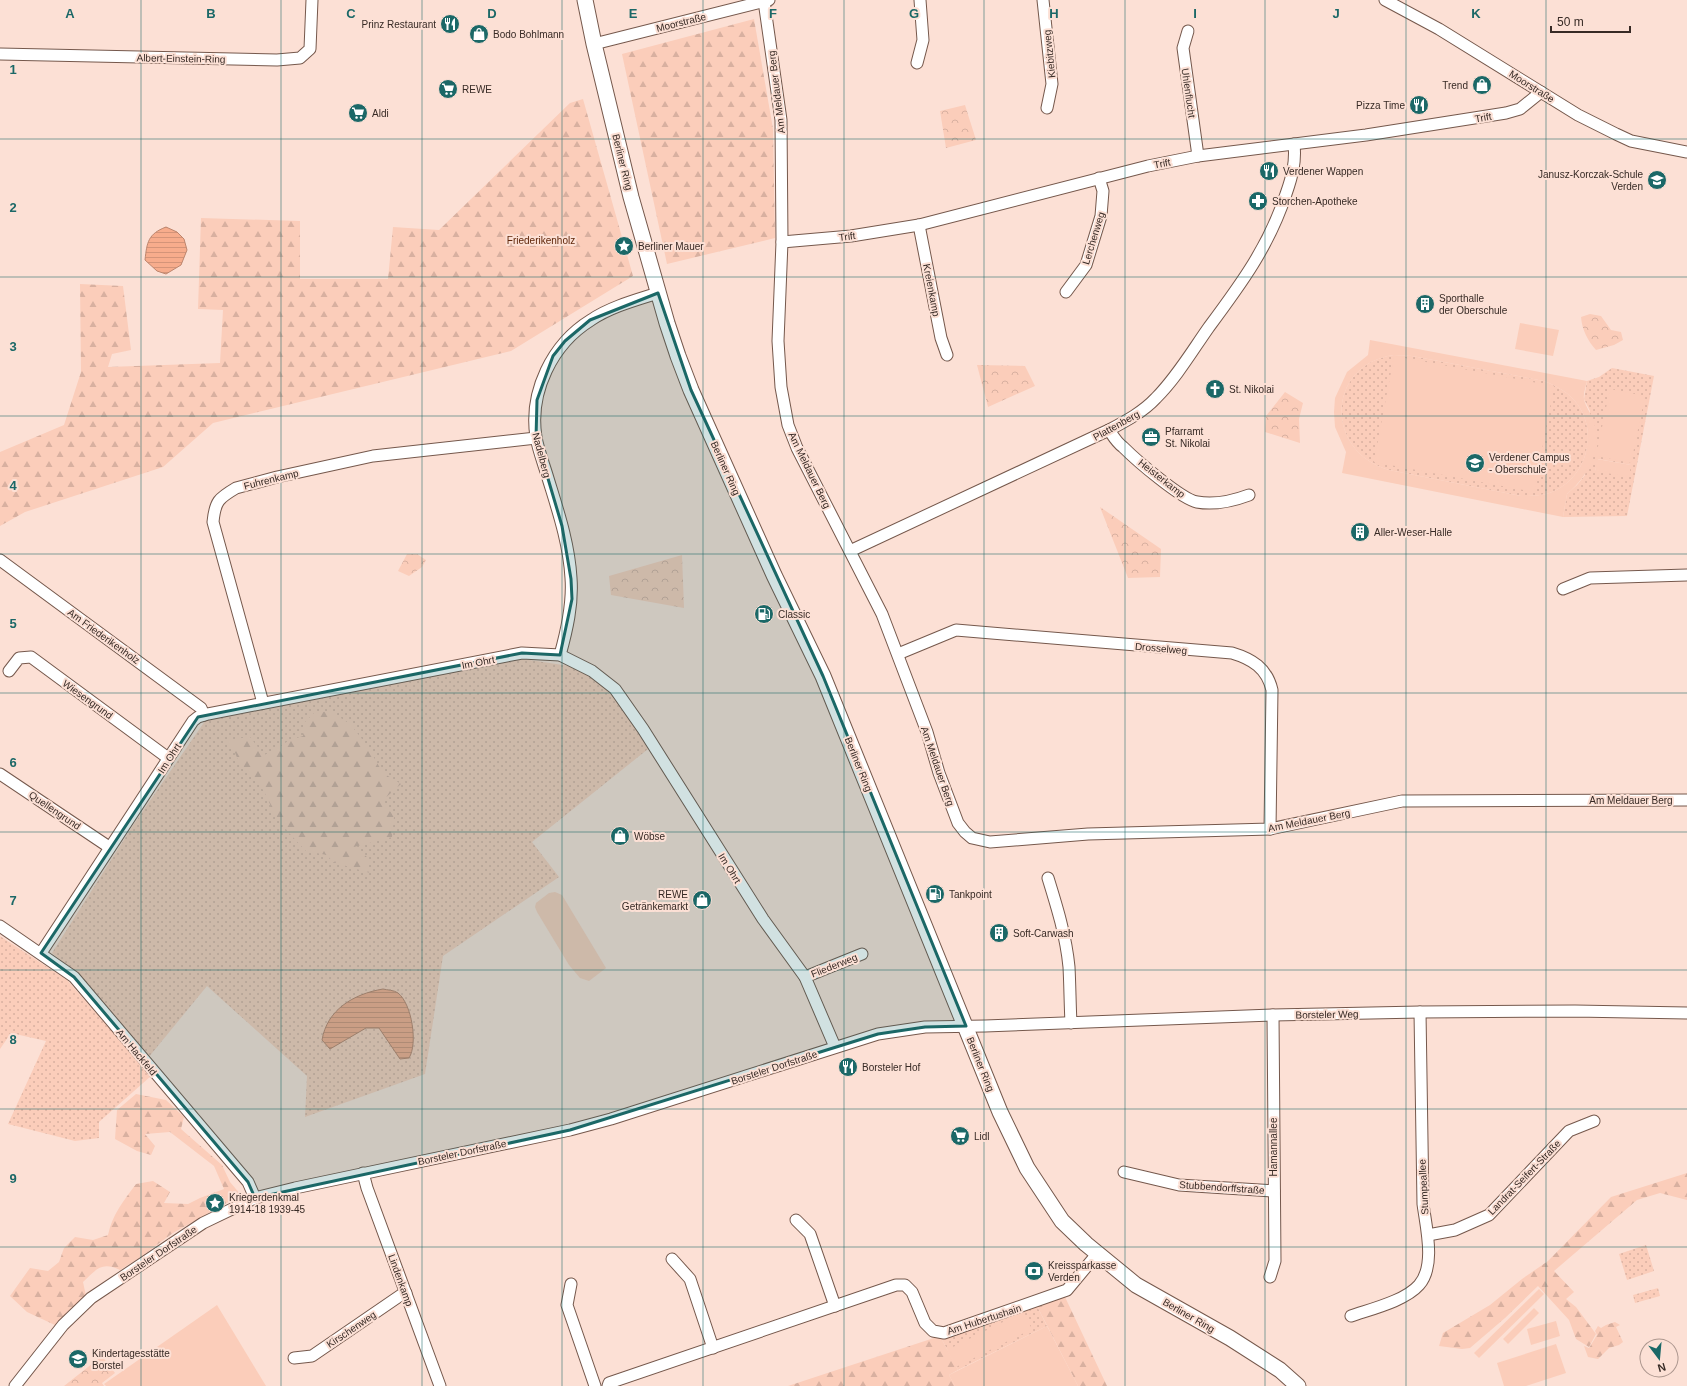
<svg xmlns="http://www.w3.org/2000/svg" width="1687" height="1386" viewBox="0 0 1687 1386" font-family="Helvetica,sans-serif">
	<defs>
		<pattern id="grass-dots" width="8" height="8" patternUnits="userSpaceOnUse"><rect width="8" height="8" fill="#fbcdba"/><path d="M2 2h.1M6 6h.1" fill="none" stroke="#d8b0a0" stroke-width="1.8" stroke-linecap="round"/></pattern>
		<pattern id="forest-firs" width="22" height="20" patternUnits="userSpaceOnUse"><rect width="22" height="20" fill="#fbcdba"/><path d="M5 1l3.5 6h-7zM16 11l3.5 6h-7z" fill="#d8b0a0"/></pattern>
		<pattern id="park-crowns" width="20" height="18" patternUnits="userSpaceOnUse"><rect width="20" height="18" fill="#fbcdba"/><path d="M2 6a3 3 0 1 1 6 0M12 15a3 3 0 1 1 6 0" fill="none" stroke="#d8b0a0"/></pattern>
		<pattern id="water-rules" width="6" height="5" patternUnits="userSpaceOnUse"><rect width="6" height="5" fill="#f7ac8c"/><path d="M0 2.5h6" fill="none" stroke="#d49479"/></pattern>
	</defs>
	<rect width="100%" height="100%" fill="#fce0d5"/>
	<g fill="url(#grass-dots)" fill-rule="evenodd">
		<path d="M1394,355l18,1 132,25c13,5 26,12 34,24 21,30 7,74 -26,87 -10,4 -20,4 -31,4l-132,-26c-66,-19 -62,-106 5,-115z"/>
		<path d="M1612,368l42,8 -27,140 -64,1 4,-23 10,-9 8,-10 5,-64 -6,-12 3,-18 12,-4zM1598,459l33,6 -36,6z"/>
		<path d="M523,659l53,8 39,28 33,54 -116,93 27,35 -116,79 -18,118 -120,43 2,-41 -100,-90 -59,72 -75,-88 -21,-17 82,-129 71,-103z"/>
		<path d="M0,936l67,44 84,96 -52,46v16l-24,3 -67,-17 38,-83 -35,-8 -11,16z"/>
		<path d="M1646,1245l8,26 -27,9 -8,-26z"/>
		<path d="M1658,1288l2,8 -25,7 -2,-8z"/>
		<path d="M1036,1304l11,22 -89,44 -18,-34z"/>
	</g>
	<g fill="url(#forest-firs)">
		<path d="M754,19l19,110 2,109 -108,26 -45,-210z"/>
		<path d="M583,99l50,177 -122,75 -298,72 -50,44 -138,45 -25,14v-74l64,-27 17,-53 -1,-88 43,2 8,64 -19,4 -4,13 112,-4 3,-53 -25,-1 3,-91 99,3v58h88l5,-52 46,3 131,-127z"/>
		<path d="M330,711l20,13 16,20 17,29 18,11 -19,17 12,15 -2,21 -38,10 13,10 3,16 -37,-11 -6,-7 -21,-4 -17,-18 -15,-20 -10,-22 -26,-31 -4,-10 -8,-10 24,-3 14,18 10,-4 14,-10 15,-5 2,-14 9,-9z"/>
		<path d="M136,1094l30,6 18,17 -3,12 41,36 8,17 11,13 -68,38 -31,23 -22,14c-19,-9 -24,0 -37,12l3,14 -19,16 -10,14 -30,-14 -17,-16 20,-28 18,3 11,-9 5,-14 11,-11 18,3 15,-5c4,-20 16,-35 28,-51l17,-3 17,11 -6,11 24,1 12,-6 24,-9 -10,-23 -44,-34 -25,2 10,12 -4,9 -14,-4 -22,-12 2,-29z"/>
		<path d="M1687,1173v27l-27,-7 -23,7 -83,71 20,21 -8,7 10,8 20,27 -7,13 -13,-8 -7,-19 -31,-34 -33,32 -35,30 -8,1 -23,-3 4,-13 47,-28 32,-26 26,-18 63,-64z"/>
		<path d="M1065,1297l42,89h-29l-42,-82z"/>
		<path d="M1615,1322l5,3 -4,2 7,15 -4,3 -10,3 -11,11 -10,-2 -4,-11 5,2 8,-13 -2,-4 3,-5 3,2 5,-3z"/>
		<path d="M940,1336l18,34 -9,5 6,11h-167z"/>
	</g>
	<g fill="url(#park-crowns)">
		<path d="M965,105l11,35 -30,8 -6,-37z"/>
		<path d="M1590,314l11,2 10,14 10,2 2,8 -9,5 -18,5c-8,-9 -14,-20 -15,-33z"/>
		<path d="M977,365l48,1 10,20 -47,21z"/>
		<path d="M1285,392l18,11 -4,16 1,24 -35,-11 1,-16z"/>
		<path d="M1100,507l61,42 -1,28 -32,1z"/>
		<path d="M407,554h10l9,6 -4,7 -13,9 -11,-5z"/>
		<path d="M682,555l2,53 -73,-13 -2,-19z"/>
		<path d="M102,1356l13,17 -13,10 2,3h-40z"/>
	</g>
	<g fill="#fbcdba" fill-rule="evenodd">
		<path d="M1520,323l39,7 -6,26 -38,-7z"/>
		<path d="M1370,340l217,41c-1,5 -4,13 -3,18 1,7 8,16 10,23 8,29 -6,54 -27,72l-4,23 -221,-44 4,-21 -11,-25 -1,-15 1,-14 12,-26 21,-17zM1394,355l18,1 132,25c13,5 26,12 34,24 21,30 7,74 -26,87 -10,4 -20,4 -31,4l-132,-26c-66,-19 -62,-106 5,-115z"/>
		<path d="M1394,356l160,30 -20,106 -160,-30z"/>
		<path d="M1610,389l35,7 -14,67 -35,-7z"/>
		<path d="M1597,459l34,6 -2,12 -34,-6z"/>
		<path d="M555,892l7,3 44,73 -17,13 -9,-3 -11,-13 -32,-53 -2,-5 1,-4 13,-10z"/>
		<path d="M1539,1289l5,5 -65,64 -5,-5z"/>
		<path d="M217,1305l49,81h-160l-2,-2z"/>
		<path d="M1534,1308l5,5 -31,31 -5,-5z"/>
		<path d="M1023,1312l9,17 -76,38 -9,-17z"/>
		<path d="M1556,1321l4,15 -29,9 -4,-16z"/>
		<path d="M1047,1326l31,60h-123l-6,-11z"/>
		<path d="M1556,1344l10,29 -40,13h-22l-7,-23z"/>
	</g>
	<g fill="url(#water-rules)" stroke="#bd856d">
		<path d="M166,227l11,5 7,7 3,11 -6,15 -15,9 -9,-3 -12,-11c2,-18 3,-26 21,-33z"/>
		<path d="M383,989c4,1 11,1 15,4 14,11 20,51 11,65l-9,1 -21,-31h-13l-36,21 -8,-9c5,-30 31,-46 61,-51z"/>
	</g>
	<g fill="none" stroke-linecap="round" stroke-linejoin="round">
		<g stroke="#75584c" stroke-width="13">
			<g id="street">
				<path d="M1043,0l9,84 -5,24"/>
				<path d="M1385,0l54,29 139,86 38,19 15,7 56,11"/>
				<path d="M764,1l17,119 1,122 -4,99 3,46 7,38 9,23 85,166 45,118 12,41 19,50 7,9 7,6 18,4 98,-8 182,-5 132,-28 285,-1"/>
				<path d="M1188,31l-5,17 15,108"/>
				<path d="M594,44l175,-44"/>
				<path d="M0,54l277,6 23,-2 10,-9 2,-49"/>
				<path d="M917,63l6,-23 -3,-40"/>
				<path d="M919,225l22,113 6,17"/>
				<path d="M782,242l69,-6 68,-11 229,-59 50,-10 168,-21 140,-22 14,-4 21,-17"/>
				<path d="M1066,292l20,-27 15,-49 2,-25 -4,-13"/>
				<path d="M1109,430c4,6 8,13 14,17 13,13 58,52 74,55 17,3 36,-1 52,-7"/>
				<path d="M850,551l259,-121c17,-9 34,-18 47,-32 21,-21 36,-47 53,-71 32,-43 60,-81 77,-133 6,-17 10,-32 8,-50"/>
				<path d="M0,560l201,148 3,7"/>
				<path d="M1563,589l27,-11 97,-3"/>
				<path d="M898,654l58,-24 276,23c20,6 35,15 40,37l-2,139"/>
				<path d="M560,655c7,-25 13,-51 11,-77 -2,-36 -14,-70 -24,-103 -4,-13 -9,-26 -11,-38 -7,-45 16,-93 55,-117 19,-13 45,-20 67,-27"/>
				<path d="M9,671l10,-13 12,-1 137,101"/>
				<path d="M263,703l-50,-181c2,-21 6,-24 23,-34l41,-11 96,-21 163,-18"/>
				<path d="M0,774l109,73"/>
				<path d="M1048,878c9,29 18,58 21,89 1,19 1,37 2,56"/>
				<path d="M0,926l74,51 174,205 7,16"/>
				<path d="M41,953l152,-232 5,-4 10,-3 314,-61 38,2 32,16 23,18 28,40 120,190 42,58 30,70"/>
				<path d="M805,977l57,-23"/>
				<path d="M1124,1172l55,13 95,6"/>
				<path d="M363,1173l4,15 73,198"/>
				<path d="M796,1220l14,14 25,72"/>
				<path d="M1428,1235l27,-5 34,-15 80,-84 25,-10"/>
				<path d="M672,1259l18,20 23,69"/>
				<path d="M1270,1277l5,-16 -2,-246"/>
				<path d="M571,1284l-4,21 28,81"/>
				<path d="M1351,1316c20,-7 54,-15 68,-31 17,-19 7,-58 4,-81l-3,-192"/>
				<path d="M294,1358l18,-2 89,-61 5,-2"/>
				<path d="M15,1386l48,-61 28,-27 112,-75 52,-25 40,-10 275,-58 41,-11 267,-85 47,-7 60,-1 288,-11 147,-3 155,-1 112,2"/>
				<path d="M608,1386l1,-3 287,-98h9l7,7 13,31 8,8 11,2 123,-43 30,-36"/>
			</g>
		</g>
		<g stroke="#75584c" stroke-width="17">
			<path id="secondary" d="M585,0l9,44 37,153 36,126 11,33 13,34 83,185 49,101 177,436 27,56 35,53 24,23 50,41 94,53 50,32 18,16"/>
		</g>
		<use href="#street" stroke="#fff" stroke-width="11"/>
		<use href="#secondary" stroke="#fff" stroke-width="15"/>
	</g>
	<path fill="#1b6867" fill-opacity="0.2" stroke="#1b6867" stroke-width="3" stroke-linejoin="round" d="M658,293l33,97 132,286 143,350 -41,1 -47,7 -308,96 -315,68 -7,-16 -174,-205 -33,-24 157,-236 324,-64 38,2 12,-56 -1,-20 -9,-53 -26,-88 1,-38 16,-44 12,-15 25,-21z"/>
	<path fill="none" stroke="#1b6867" stroke-width="1" stroke-opacity="0.55" d="M141,0v1386M281,0v1386M422,0v1386M562,0v1386M703,0v1386M844,0v1386M984,0v1386M1125,0v1386M1265,0v1386M1406,0v1386M1546,0v1386M0,139h1687M0,277h1687M0,416h1687M0,554h1687M0,693h1687M0,832h1687M0,970h1687M0,1109h1687M0,1247h1687"/>
	<defs>
		<g id="restaurant-disc" transform="scale(1)"><circle r="9.5" fill="#1b6867" stroke="#fce0d5"/><path d="M-5-6h1v4h1v-4h1v4h1v-4h1v5L-1.5 .5V6h-2V.5L-5-1ZM5-6V6H3V1.5H1.5Q1.5-4 5-6Z" fill="#fff"/></g>
		<g id="shop-disc" transform="scale(1)"><circle r="9.5" fill="#1b6867" stroke="#fce0d5"/><path d="M-5-2.5h2.3a2.7 3.5 0 0 1 5.4 0H5L5.5 6h-11ZM-1.5-2.5h3a1.5 2.3 0 0 0-3 0Z" fill="#fff"/></g>
		<g id="supermarket-disc" transform="scale(1)"><circle r="9.5" fill="#1b6867" stroke="#fce0d5"/><path d="M-6-5.5h2.5l.6 2H6L4.5 2H-2.5L-4.4-4H-6ZM-1.5 3.2a1.3 1.3 0 1 0 .1 0ZM3 3.2a1.3 1.3 0 1 0 .1 0Z" fill="#fff"/></g>
		<g id="school-disc" transform="scale(1)"><circle r="9.5" fill="#1b6867" stroke="#fce0d5"/><path d="M0-5L7-2L0 1L-7-2ZM-4 1L0 2.5L4 1V4Q0 6-4 4Z" fill="#fff"/></g>
		<g id="pharmacy-disc" transform="scale(1)"><circle r="9.5" fill="#1b6867" stroke="#fce0d5"/><path d="M-2-6h4v4h4v4h-4v4h-4v-4h-4v-4h4Z" fill="#fff"/></g>
		<g id="sight-disc" transform="scale(1)"><circle r="9.5" fill="#1b6867" stroke="#fce0d5"/><path d="M0-6L1.8-2.2L6-1.7L2.9 1.2L3.7 5.4L0 3.3L-3.7 5.4L-2.9 1.2L-6-1.7L-1.8-2.2Z" fill="#fff"/></g>
		<g id="building-disc" transform="scale(1)"><circle r="9.5" fill="#1b6867" stroke="#fce0d5"/><path d="M-4-6H4V6H1V3H-1V6H-4ZM-2.5-4.3h1.7v1.8h-1.7ZM.8-4.3h1.7v1.8H.8ZM-2.5-1h1.7V.8h-1.7ZM.8-1h1.7V.8H.8Z" fill="#fff"/></g>
		<g id="church-disc" transform="scale(1)"><circle r="9.5" fill="#1b6867" stroke="#fce0d5"/><path d="M-1.2-6h2.4v3.5h3.3v2.4h-3.3V6h-2.4V-.1h-3.3v-2.4h3.3Z" fill="#fff"/></g>
		<g id="office-disc" transform="scale(1)"><circle r="9.5" fill="#1b6867" stroke="#fce0d5"/><path d="M-6-3h4V-5.5h4V-3h4V5H-6ZM-1-4.5V-3h2v-1.5ZM-6 0V1H6V0Z" fill="#fff"/></g>
		<g id="fuel-disc" transform="scale(1)"><circle r="9.5" fill="#1b6867" stroke="#fce0d5"/><path d="M-5.5-6h7V0h2V4h1.3V-2.5L3-4.5l.8-.8L6-3V5H2.5V1h-1V6h-7ZM-4.2-4.7v3.2H.2V-4.7Z" fill="#fff"/></g>
		<g id="bank-disc" transform="scale(1)"><circle r="9.5" fill="#1b6867" stroke="#fce0d5"/><path d="M-6-4H6V4H-6ZM0-2.3a2.3 2.3 0 1 0 0 4.6a2.3 2.3 0 1 0 0-4.6Z" fill="#fff"/></g>
	</defs>
	<g fill-rule="evenodd">
		<use href="#restaurant-disc" x="450" y="24"/>
		<use href="#shop-disc" x="479" y="34"/>
		<use href="#shop-disc" x="1482" y="85"/>
		<use href="#supermarket-disc" x="448" y="89"/>
		<use href="#restaurant-disc" x="1419" y="105"/>
		<use href="#supermarket-disc" x="358" y="113"/>
		<use href="#restaurant-disc" x="1269" y="171"/>
		<use href="#school-disc" x="1657" y="180"/>
		<use href="#pharmacy-disc" x="1258" y="201"/>
		<use href="#sight-disc" x="624" y="246"/>
		<use href="#building-disc" x="1425" y="304"/>
		<use href="#church-disc" x="1215" y="389"/>
		<use href="#office-disc" x="1151" y="437"/>
		<use href="#school-disc" x="1475" y="463"/>
		<use href="#building-disc" x="1360" y="532"/>
		<use href="#fuel-disc" x="764" y="614"/>
		<use href="#shop-disc" x="620" y="836"/>
		<use href="#fuel-disc" x="935" y="894"/>
		<use href="#shop-disc" x="702" y="900"/>
		<use href="#building-disc" x="999" y="933"/>
		<use href="#restaurant-disc" x="848" y="1067"/>
		<use href="#supermarket-disc" x="960" y="1136"/>
		<use href="#sight-disc" x="215" y="1203"/>
		<use href="#bank-disc" x="1034" y="1271"/>
		<use href="#school-disc" x="78" y="1359"/>
	</g>
	<g text-anchor="middle" stroke-width="4" stroke-linejoin="round" paint-order="stroke">
		<g font-size="10" fill="#372a25" stroke="#fce0d5">
			<text transform="translate(681 22) rotate(-14)" y="4">Moorstraße</text>
			<text transform="translate(1049 54) rotate(-96)" y="4">Kiebitzweg</text>
			<text transform="translate(181 58) rotate(1)" y="4">Albert-Einstein-Ring</text>
			<text transform="translate(1532 86) rotate(32)" y="4">Moorstraße</text>
			<text transform="translate(776 92) rotate(-97)" y="4">Am Meldauer Berg</text>
			<text transform="translate(1189 93) rotate(82)" y="4">Uhlenflucht</text>
			<text transform="translate(1483 117) rotate(-10)" y="4">Trift</text>
			<text transform="translate(623 162) rotate(76)" y="4">Berliner Ring</text>
			<text transform="translate(1162 163) rotate(-11)" y="4">Trift</text>
			<text transform="translate(847 236) rotate(-7)" y="4">Trift</text>
			<text transform="translate(1093 238) rotate(-73)" y="4">Lerchenweg</text>
			<text transform="translate(932 290) rotate(79)" y="4">Kreienkamp</text>
			<text transform="translate(1116 425) rotate(-29)" y="4">Plattenberg</text>
			<text transform="translate(542 455) rotate(75)" y="4">Nadelberg</text>
			<text transform="translate(726 468) rotate(66)" y="4">Berliner Ring</text>
			<text transform="translate(810 470) rotate(64)" y="4">Am Meldauer Berg</text>
			<text transform="translate(1162 478) rotate(38)" y="4">Heisterkamp</text>
			<text transform="translate(271 479) rotate(-14)" y="4">Fuhrenkamp</text>
			<text transform="translate(104 636) rotate(36)" y="4">Am Friederikenholz</text>
			<text transform="translate(1161 648) rotate(5)" y="4">Drosselweg</text>
			<text transform="translate(478 662) rotate(-11)" y="4">Im Ohrt</text>
			<text transform="translate(88 699) rotate(36)" y="4">Wiesengrund</text>
			<text transform="translate(169 758) rotate(-57)" y="4">Im Ohrt</text>
			<text transform="translate(859 764) rotate(68)" y="4">Berliner Ring</text>
			<text transform="translate(938 766) rotate(71)" y="4">Am Meldauer Berg</text>
			<text x="1631" y="804">Am Meldauer Berg</text>
			<text transform="translate(55 810) rotate(34)" y="4">Quellengrund</text>
			<text transform="translate(1309 820) rotate(-11)" y="4">Am Meldauer Berg</text>
			<text transform="translate(730 868) rotate(58)" y="4">Im Ohrt</text>
			<text transform="translate(834 965) rotate(-22)" y="4">Fliederweg</text>
			<text transform="translate(1327 1014) rotate(-1)" y="4">Borsteler Weg</text>
			<text transform="translate(137 1052) rotate(50)" y="4">Am Hackfeld</text>
			<text transform="translate(981 1064) rotate(68)" y="4">Berliner Ring</text>
			<text transform="translate(774 1067) rotate(-18)" y="4">Borsteler Dorfstraße</text>
			<text transform="translate(1273 1147) rotate(-90)" y="4">Hamannallee</text>
			<text transform="translate(462 1152) rotate(-12)" y="4">Borsteler Dorfstraße</text>
			<text transform="translate(1524 1177) rotate(-46)" y="4">Landrat-Seifert-Straße</text>
			<text transform="translate(1222 1187) rotate(4)" y="4">Stubbendorffstraße</text>
			<text transform="translate(1423 1187) rotate(-93)" y="4">Stumpeallee</text>
			<text transform="translate(158 1253) rotate(-34)" y="4">Borsteler Dorfstraße</text>
			<text transform="translate(401 1280) rotate(70)" y="4">Lindenkamp</text>
			<text transform="translate(1189 1315) rotate(30)" y="4">Berliner Ring</text>
			<text transform="translate(984 1319) rotate(-18)" y="4">Am Hubertushain</text>
			<text transform="translate(351 1329) rotate(-34)" y="4">Kirschenweg</text>
		</g>
		<g font-size="10" fill="#372a25" stroke="#fce0d5" text-anchor="start">
			<text x="436" y="28" text-anchor="end">Prinz Restaurant</text>
			<text x="493" y="38">Bodo Bohlmann</text>
			<text x="1468" y="89" text-anchor="end">Trend</text>
			<text x="462" y="93">REWE</text>
			<text x="1405" y="109" text-anchor="end">Pizza Time</text>
			<text x="372" y="117">Aldi</text>
			<text x="1283" y="175">Verdener Wappen</text>
			<text x="1643" y="178" text-anchor="end">Janusz-Korczak-Schule<tspan x="1643" dy="12">Verden</tspan></text>
			<text x="1272" y="205">Storchen-Apotheke</text>
			<text x="638" y="250">Berliner Mauer</text>
			<text x="1439" y="302">Sporthalle<tspan x="1439" dy="12">der Oberschule</tspan></text>
			<text x="1229" y="393">St. Nikolai</text>
			<text x="1165" y="435">Pfarramt<tspan x="1165" dy="12">St. Nikolai</tspan></text>
			<text x="1489" y="461">Verdener Campus<tspan x="1489" dy="12">- Oberschule</tspan></text>
			<text x="1374" y="536">Aller-Weser-Halle</text>
			<text x="778" y="618">Classic</text>
			<text x="634" y="840">Wöbse</text>
			<text x="688" y="898" text-anchor="end">REWE<tspan x="688" dy="12">Getränkemarkt</tspan></text>
			<text x="949" y="898">Tankpoint</text>
			<text x="1013" y="937">Soft-Carwash</text>
			<text x="862" y="1071">Borsteler Hof</text>
			<text x="974" y="1140">Lidl</text>
			<text x="229" y="1201">Kriegerdenkmal<tspan x="229" dy="12">1914-18 1939-45</tspan></text>
			<text x="1048" y="1269">Kreissparkasse<tspan x="1048" dy="12">Verden</tspan></text>
			<text x="92" y="1357">Kindertagesstätte<tspan x="92" dy="12">Borstel</tspan></text>
		</g>
		<g font-size="10" fill="#5f2609" stroke="#fce0d5">
			<text x="541" y="244">Friederikenholz</text>
		</g>
	</g>
	<g font-size="13" text-anchor="middle" font-weight="bold" fill="#1b6867" stroke="#fce0d5" stroke-width="4" stroke-linejoin="round" paint-order="stroke">
		<text x="70" y="18">A</text>
		<text x="211" y="18">B</text>
		<text x="351" y="18">C</text>
		<text x="492" y="18">D</text>
		<text x="633" y="18">E</text>
		<text x="773" y="18">F</text>
		<text x="914" y="18">G</text>
		<text x="1054" y="18">H</text>
		<text x="1195" y="18">I</text>
		<text x="1336" y="18">J</text>
		<text x="1476" y="18">K</text>
		<text x="13" y="74">1</text>
		<text x="13" y="212">2</text>
		<text x="13" y="351">3</text>
		<text x="13" y="490">4</text>
		<text x="13" y="628">5</text>
		<text x="13" y="767">6</text>
		<text x="13" y="905">7</text>
		<text x="13" y="1044">8</text>
		<text x="13" y="1183">9</text>
	</g>
	<g transform="translate(1659 1358) rotate(164)"><circle r="19" fill="#fce0d5" stroke="#ad978f"/>
	<path d="M0-3L7 15L0 10L-7 15Z" fill="#1b6867"/>
	<text y="-6" font-size="11" font-weight="bold" text-anchor="middle" fill="#372a25">N</text>
	</g>
	<path d="M1551 26v6h79v-6" fill="none" stroke="#372a25" stroke-width="2"/>
	<text x="1557" y="26" font-size="12" fill="#372a25" stroke="#fce0d5" stroke-width="3" paint-order="stroke">50 m</text>
</svg>
